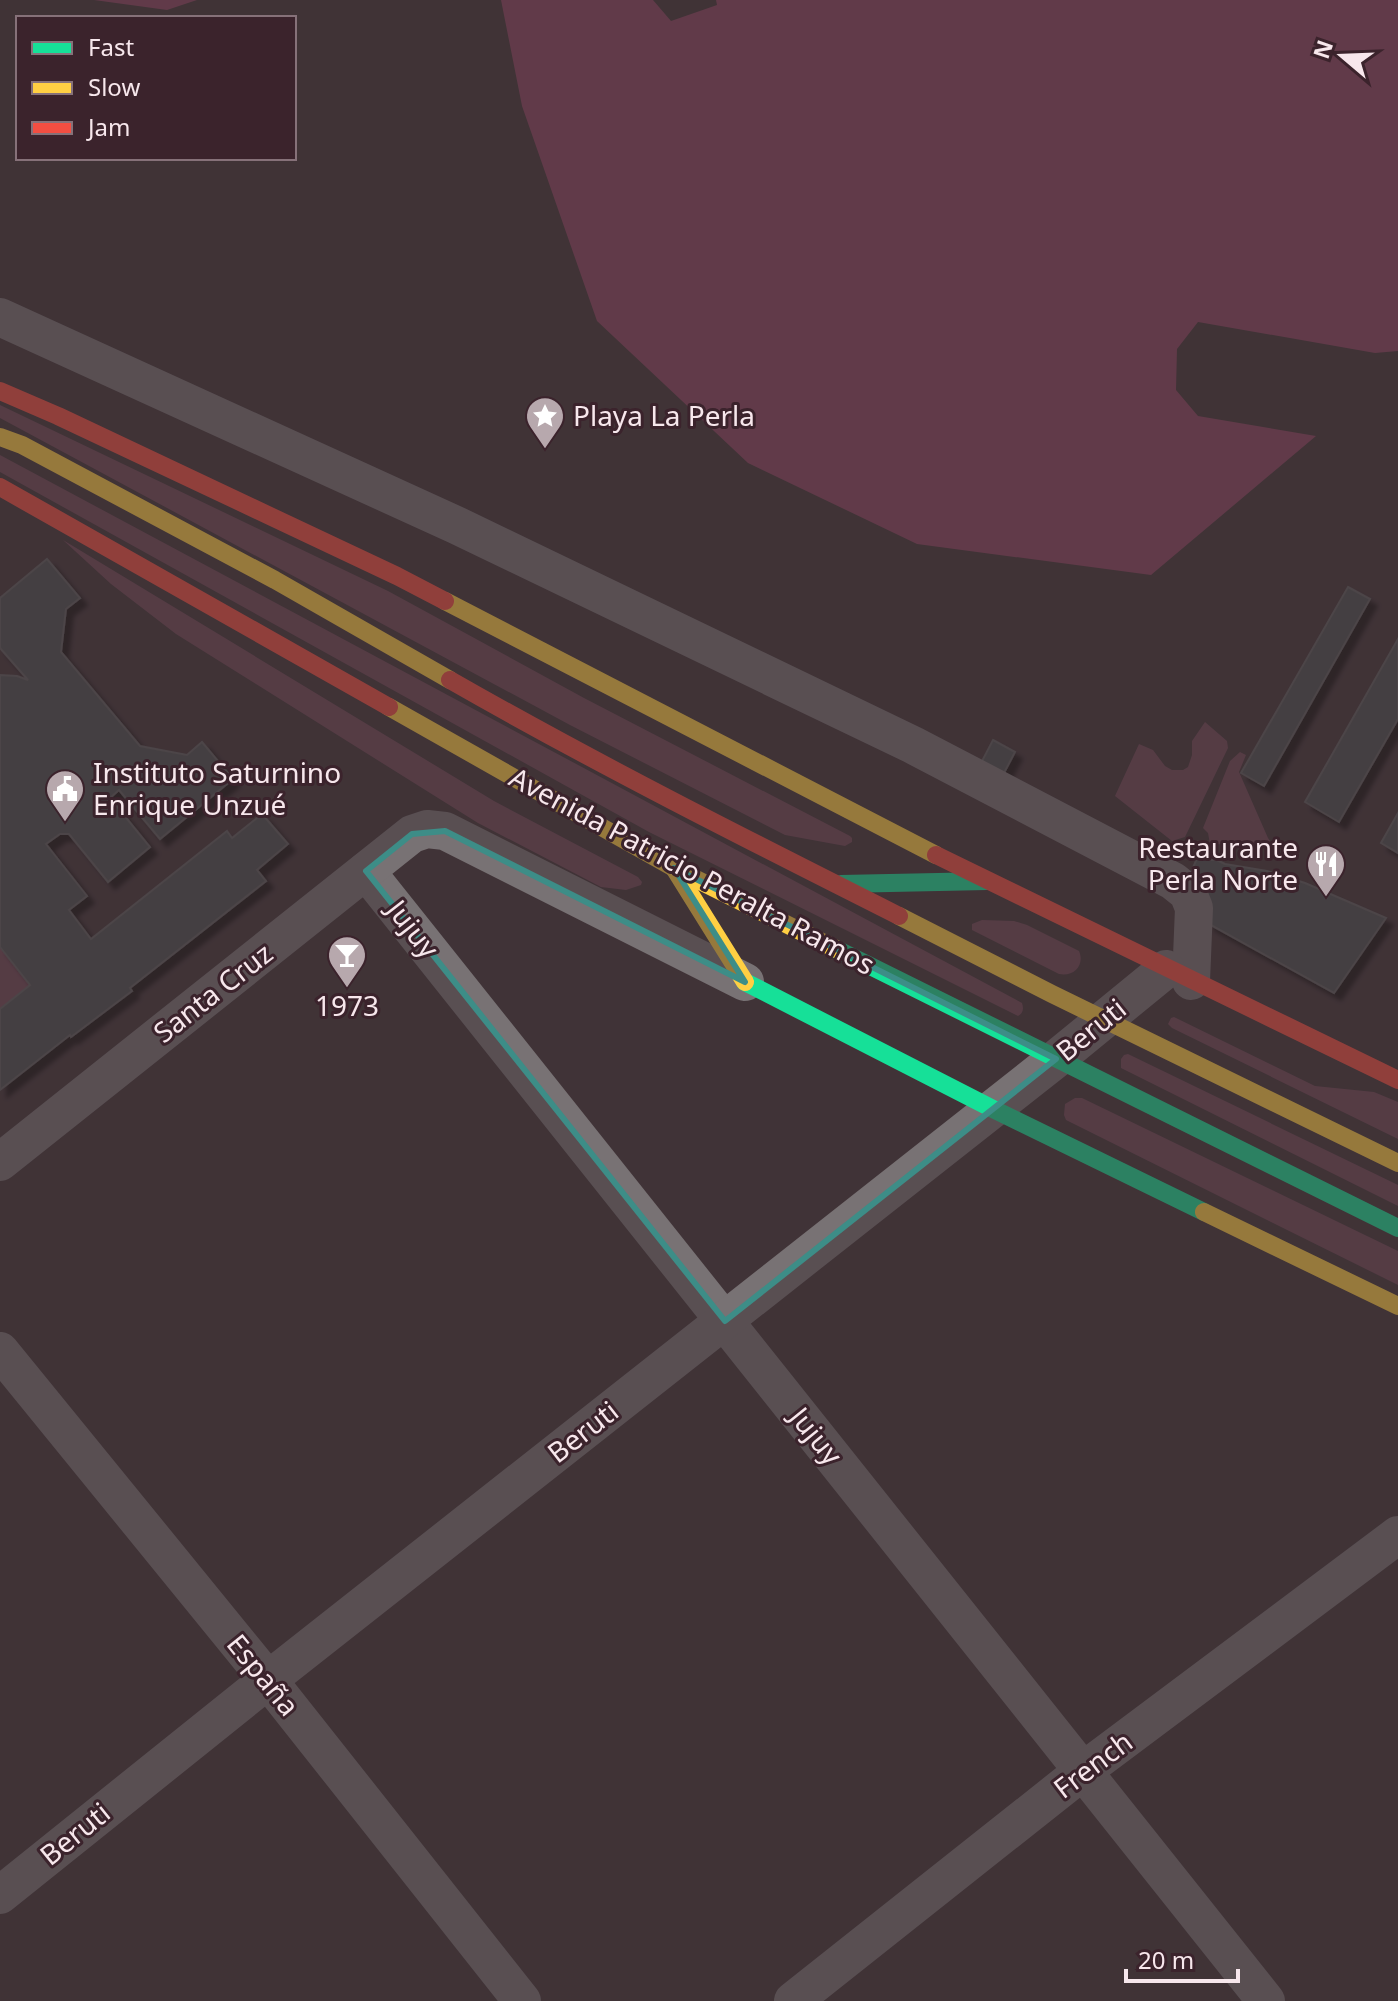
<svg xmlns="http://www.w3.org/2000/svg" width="1398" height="2001" viewBox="0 0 1398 2001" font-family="'Noto Sans',sans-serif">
	<defs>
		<filter id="shadow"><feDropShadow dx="7" dy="7" stdDeviation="2" flood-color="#0009"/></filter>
	</defs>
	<rect width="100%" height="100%" fill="#403337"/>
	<g fill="#704756">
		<path d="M0,405l388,186 196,107 266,138 2,2v4l-7,4 -60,-11 -215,-110 -570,-307z"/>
		<path d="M0,455l1022,548c2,6 1,10 -4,13l-369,-184 -649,-360z"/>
		<path d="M63,540l431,261 144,76 4,5 -1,3 -15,5 -25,-3 -123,-64 -302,-189 -65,-50z"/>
		<path d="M1205,722l22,19 1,7 -43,89 -13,4 -57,-45 24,-52 14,6 12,16 7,4h11l5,-3 4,-12v-14z"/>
		<path d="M1240,752l6,3 -7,17 29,66 8,12 -30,-5 -36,-1 -2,-11 -5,-5 27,-67z"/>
		<path d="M982,920l32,1 13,4 52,26c6,14 -5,26 -20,23l-87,-44v-6z"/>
		<path d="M0,947l30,38 -30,24z"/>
		<path d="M1174,1017l141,69 59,6 24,10v37l-226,-111 -4,-4 3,-6z"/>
		<path d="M1128,1054l270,131v21l-277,-138v-9l3,-4z"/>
		<path d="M1075,1098h7l316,153v34l-332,-165 -2,-5 1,-11z"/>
	</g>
	<g fill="#89445f">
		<path d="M94,0h103l-30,10z"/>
		<path d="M501,0h152l18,21 46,-16 -1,-5h682v351l-23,2 -177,-31 -21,27 -1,41 22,26 118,20 -165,139 -234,-31 -169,-81 -151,-142 -75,-215z"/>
	</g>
	<g fill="#4c5051" stroke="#5c5c5d" stroke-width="2" filter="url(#shadow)">
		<path d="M47,559l33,39 -14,11 -5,43 79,94 47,9 15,-13 31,37 -73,60 -41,-49 -9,8 40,49 -42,35 -39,-48h-9l-14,10 41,52 -18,14 22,29 136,-108 5,7 30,-24 26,30 -31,26 9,11 -136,107 2,3 -61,46 -1,-2 -70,55v-81l30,-24 -30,-38v-272l17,1 11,4 -28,-32v-50z"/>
		<path d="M1348,587l22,12 -106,187 -23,-13z"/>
		<path d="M1398,639v80l-59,103 -34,-20z"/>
		<path d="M993,740l22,12 -12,23 -22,-12z"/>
		<path d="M1398,813v40l-17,-10z"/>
		<path d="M1198,856l12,4h7l8,4 42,7 38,12 81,35 -52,75 -125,-69 -20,-47z"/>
	</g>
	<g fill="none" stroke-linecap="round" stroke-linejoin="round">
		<g stroke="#787274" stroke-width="38">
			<path d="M0,317l456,208 457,220 260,136 15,12 6,15 -3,73"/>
			<path d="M366,871l900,1130"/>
			<path d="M0,1162l412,-328 15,-5 18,2 300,151"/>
			<path d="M0,1351l268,329 254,321"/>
			<path d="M0,1895l268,-215 788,-621 110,-90"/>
			<path d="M793,2001l290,-230 315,-236"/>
		</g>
		<g stroke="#16e098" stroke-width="18">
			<path d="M841,884l146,-3"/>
			<path d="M836,949l562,279"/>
			<path d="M745,982l248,127 211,103"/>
		</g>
		<g stroke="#ffcf43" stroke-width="18">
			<path d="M0,437l22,8 253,135 175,100"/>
			<path d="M445,601l491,254"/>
			<path d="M389,707l285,161 162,81"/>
			<path d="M674,868l71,114"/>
			<path d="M899,916l153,78 346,169"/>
			<path d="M1204,1212l194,94"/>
		</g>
		<g stroke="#f24e42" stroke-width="18">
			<path d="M0,391l58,25 339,160 48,25"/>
			<path d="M0,487l389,220"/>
			<path d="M450,680c147,84 298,160 449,236"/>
			<path d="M936,855l462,225"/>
		</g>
	</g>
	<path d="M0 0H1398V2001H0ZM445,831l300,151 -71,-114 382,191 -331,262 -359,-450 46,-37z" fill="#403337" fill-opacity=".55" fill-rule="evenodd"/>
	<path fill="none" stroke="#3d8d87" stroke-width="6" stroke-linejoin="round" d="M445,831l300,151 -71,-114 382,191 -331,262 -359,-450 46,-37z"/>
	<defs>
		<g id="sight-pin" transform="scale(2)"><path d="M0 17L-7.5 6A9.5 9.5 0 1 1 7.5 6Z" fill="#b7a8ad" stroke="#3b232c"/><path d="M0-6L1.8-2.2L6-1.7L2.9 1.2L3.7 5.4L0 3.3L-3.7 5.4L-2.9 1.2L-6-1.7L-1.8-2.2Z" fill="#fff"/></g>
		<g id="civic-pin" transform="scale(2)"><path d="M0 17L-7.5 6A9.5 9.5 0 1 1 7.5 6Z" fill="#b7a8ad" stroke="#3b232c"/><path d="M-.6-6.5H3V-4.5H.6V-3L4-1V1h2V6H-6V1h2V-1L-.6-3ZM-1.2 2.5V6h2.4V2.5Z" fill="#fff"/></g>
		<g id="restaurant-pin" transform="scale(2)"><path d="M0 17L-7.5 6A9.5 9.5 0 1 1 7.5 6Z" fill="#b7a8ad" stroke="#3b232c"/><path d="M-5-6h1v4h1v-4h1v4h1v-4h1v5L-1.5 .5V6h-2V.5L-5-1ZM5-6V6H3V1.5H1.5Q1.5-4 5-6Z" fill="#fff"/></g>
		<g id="bar-pin" transform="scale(2)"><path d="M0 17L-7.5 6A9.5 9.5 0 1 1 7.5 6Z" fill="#b7a8ad" stroke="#3b232c"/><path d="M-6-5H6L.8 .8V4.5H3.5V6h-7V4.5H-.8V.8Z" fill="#fff"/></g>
	</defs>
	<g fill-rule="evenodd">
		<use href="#sight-pin" x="545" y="416"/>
		<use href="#civic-pin" x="65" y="789"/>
		<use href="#restaurant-pin" x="1326" y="864"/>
		<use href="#bar-pin" x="347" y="955"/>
	</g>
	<g text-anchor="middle" stroke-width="6" stroke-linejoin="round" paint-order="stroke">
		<g font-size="28" fill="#f7e7ec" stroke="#3b232c" text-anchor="start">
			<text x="573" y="426">Playa La Perla</text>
			<text x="93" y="783">Instituto Saturnino<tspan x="93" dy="32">Enrique Unzué</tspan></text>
			<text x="1298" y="858" text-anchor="end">Restaurante<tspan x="1298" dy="32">Perla Norte</tspan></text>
			<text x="347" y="1016" text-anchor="middle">1973</text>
		</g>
		<g font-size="28" fill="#f7e7ec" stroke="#3b232c">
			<text transform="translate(692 871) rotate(28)" y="10">Avenida Patricio Peralta Ramos</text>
			<text transform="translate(413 929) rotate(52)" y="10">Jujuy</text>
			<text transform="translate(213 993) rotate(-38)" y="10">Santa Cruz</text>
			<text transform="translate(1091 1030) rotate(-39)" y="10">Beruti</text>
			<text transform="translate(583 1432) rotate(-38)" y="10">Beruti</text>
			<text transform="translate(816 1436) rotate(51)" y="10">Jujuy</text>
			<text transform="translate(263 1675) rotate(51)" y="10">España</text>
			<text transform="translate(1093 1765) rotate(-37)" y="10">French</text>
			<text transform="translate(75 1834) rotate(-39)" y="10">Beruti</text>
		</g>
	</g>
	<rect x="16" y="16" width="280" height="144" fill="#3b232c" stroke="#867179" stroke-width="2"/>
	<rect x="32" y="42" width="40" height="12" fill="#16e098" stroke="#867179" stroke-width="2"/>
	<text x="88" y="56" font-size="24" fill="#f7e7ec">Fast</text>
	<rect x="32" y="82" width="40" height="12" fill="#ffcf43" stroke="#867179" stroke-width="2"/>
	<text x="88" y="96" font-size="24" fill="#f7e7ec">Slow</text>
	<rect x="32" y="122" width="40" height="12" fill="#f24e42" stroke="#867179" stroke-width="2"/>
	<text x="88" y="136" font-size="24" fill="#f7e7ec">Jam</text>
	<g transform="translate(1342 56) rotate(289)" stroke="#3b232c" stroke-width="6" paint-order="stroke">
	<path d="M0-6L14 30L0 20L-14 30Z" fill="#f7e7ec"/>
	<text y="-12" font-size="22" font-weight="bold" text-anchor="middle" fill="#f7e7ec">N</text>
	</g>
	<path d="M1126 1969v12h112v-12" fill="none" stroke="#f7e7ec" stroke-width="4"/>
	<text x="1138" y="1969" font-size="24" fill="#f7e7ec" stroke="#3b232c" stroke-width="6" paint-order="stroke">20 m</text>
</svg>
